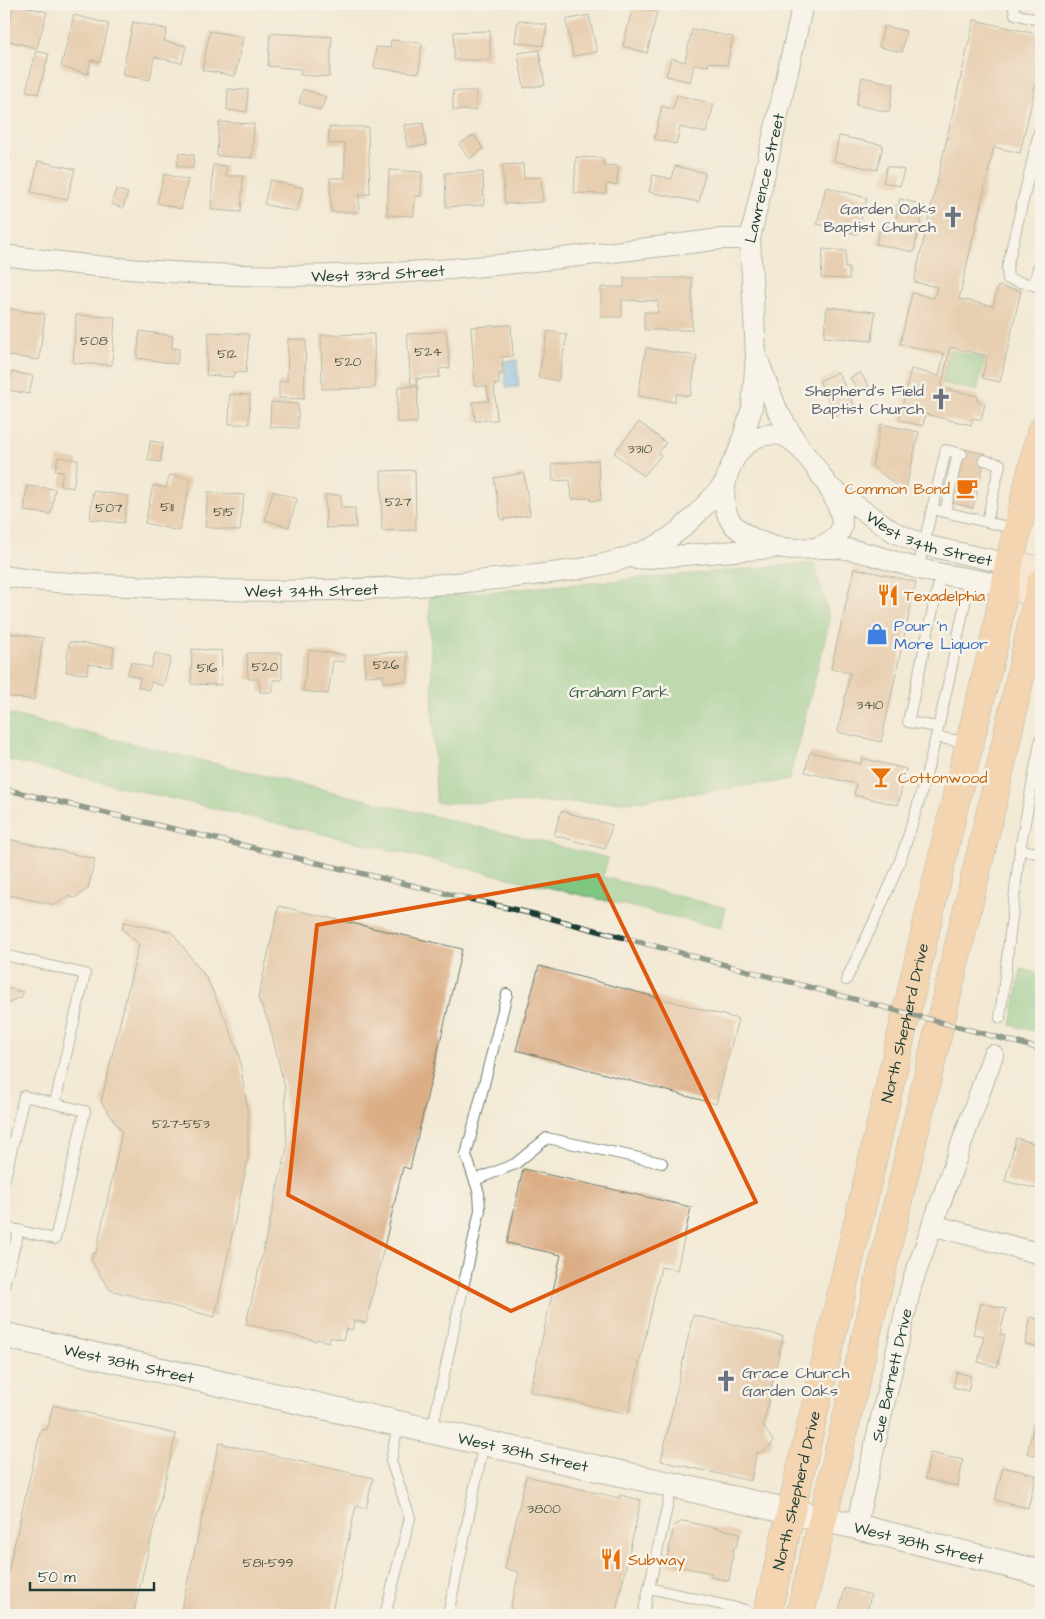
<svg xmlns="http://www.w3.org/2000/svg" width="1045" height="1619" viewBox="0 0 1045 1619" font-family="'Architects Daughter',sans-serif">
	<rect width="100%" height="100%" fill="#f7f3e8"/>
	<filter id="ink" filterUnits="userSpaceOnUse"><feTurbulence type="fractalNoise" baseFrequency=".02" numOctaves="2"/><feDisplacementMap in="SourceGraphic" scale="10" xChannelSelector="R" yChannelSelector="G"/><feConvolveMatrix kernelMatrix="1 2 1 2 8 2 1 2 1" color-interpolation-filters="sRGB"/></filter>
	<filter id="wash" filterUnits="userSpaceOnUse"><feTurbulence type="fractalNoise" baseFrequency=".0096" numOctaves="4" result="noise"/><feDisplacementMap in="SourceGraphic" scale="20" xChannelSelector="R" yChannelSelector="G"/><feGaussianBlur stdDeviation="1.12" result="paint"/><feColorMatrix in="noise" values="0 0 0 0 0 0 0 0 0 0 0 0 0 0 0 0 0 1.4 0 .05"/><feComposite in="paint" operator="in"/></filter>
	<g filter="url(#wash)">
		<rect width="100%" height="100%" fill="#f3ead5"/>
		<g fill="#7ec682" stroke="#4e825b">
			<path d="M950,350l35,8 -8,33 -35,-8z"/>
			<path d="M814,563l16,57 -41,160 -160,22 -193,1 -7,-206z"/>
			<path d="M4,713l604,145 -5,19 123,31 -5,20 -717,-169z"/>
			<path d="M1021,969l20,5v59l-30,-8z"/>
		</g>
		<path fill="#72baea" stroke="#487c8f" d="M517,360l2,27 -13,1 -2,-27z"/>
		<g id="blocks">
			<g fill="#dbae86">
				<path d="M14,4l33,8 -10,36 -32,-8z"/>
				<path d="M633,6l24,6 -10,41 -24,-7z"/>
				<path d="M74,15l35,9 -9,38 -9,-2 -3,14 -27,-7z"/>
				<path d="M589,15l8,37 -24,4 -7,-36z"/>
				<path d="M518,20l29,5 -4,21 -28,-4z"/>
				<path d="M974,20l67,15v26l-21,92 -26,-6 -35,152 34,7 5,-20 23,5 -21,91 -18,-4 5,-22 -37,-9 -9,41 37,8 -1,5 8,2 -4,17 -8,-2 -2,7 -46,-11 -2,12 -24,-6 12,-51 28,7 5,-22 -44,-10 12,-51 22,5 3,-11 -23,-5z"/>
				<path d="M133,22l34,7 -3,12 22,5 -4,17 -28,-6 -4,23 -28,-5z"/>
				<path d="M884,26l22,5 -4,21 -23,-5z"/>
				<path d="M692,29l41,8 -6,28 -18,-3 -1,4 -14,-2 -4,18 -24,-6 5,-18 14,4z"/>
				<path d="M210,31l33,6 -8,39 -33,-6z"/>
				<path d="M490,31v29h-36v-28z"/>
				<path d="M270,33l62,4 -3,40 -29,-2v-6l-32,-3z"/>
				<path d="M391,40l31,3 -3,30 -45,-5 2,-21 14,1z"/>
				<path d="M539,50l6,35 -21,3 -6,-35z"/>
				<path d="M36,51l13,3 -11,40 -12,-3z"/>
				<path d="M862,77l32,7 -5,28 -33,-7z"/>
				<path d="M228,89l20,1 -1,22 -20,-2z"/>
				<path d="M303,89l23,8 -5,13 -22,-7z"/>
				<rect x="453" y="91" width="23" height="19"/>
				<path d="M677,95l37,9 -8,29 -26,-6 -4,17 -22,-5 8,-33 11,3z"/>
				<path d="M219,122l35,2 -2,34 -35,-2z"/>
				<path d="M423,123l3,22 -19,2 -3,-22z"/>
				<path d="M329,127h39l2,67 -11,1v17h-28l-1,-34h15v-35l-16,1z"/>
				<path d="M474,135l9,14 -14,10 -10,-15z"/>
				<path d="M839,136l44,9 -6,25 -43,-9z"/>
				<path d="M179,153l15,2 -1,13 -16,-2z"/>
				<path d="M576,157l27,1v7l15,1 -1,19 -11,-1v10l-32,-1z"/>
				<path d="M4,158l6,1 -5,26 -1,-1z"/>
				<path d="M38,161l37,8 -8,31 -36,-8z"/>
				<path d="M523,164l1,14 17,-1 2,25 -38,2 -3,-39z"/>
				<path d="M213,165l13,1v10h17l-2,36 -30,-2z"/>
				<path d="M675,166l30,7 -6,29 -50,-10 4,-17 19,4z"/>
				<path d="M887,166l17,4 -4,16 -17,-4z"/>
				<path d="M389,170l33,2 -1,24h-6l-1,20 -27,-1z"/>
				<path d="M483,172l1,33 -38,2 -1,-34z"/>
				<path d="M164,174l24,6 -7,29 -24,-6z"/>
				<path d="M270,180l33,8 -6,24 -33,-8z"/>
				<path d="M826,187l41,11 -10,36 -40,-10z"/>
				<path d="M116,189l12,4 -5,15 -12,-4z"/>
				<path d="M900,199l24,6 -10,47 -38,-8 5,-19 13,3z"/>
				<path d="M823,249l23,2 -1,17h4v11l-28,-1z"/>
				<path d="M624,278h68v52h-48v-18l14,1v-12l-36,-1v17h-21v-30h23z"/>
				<path d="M827,307l48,5 -3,29 -48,-4z"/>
				<path d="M4,308l41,6 -6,46 -35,-5z"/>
				<path d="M76,315l39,2 -3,48 -39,-2z"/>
				<path d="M511,325l2,31 -11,1 1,17h-4v10h-5l3,36 -22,1 -2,-19 16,-1 -2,-15h-12l-4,-59z"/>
				<path d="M140,331l33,5 -1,12 7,1 -2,15 -40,-6z"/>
				<path d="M446,331l4,37 -11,1 1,8 -24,2 1,6h-6l-4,-51z"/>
				<path d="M548,331l19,4 -9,46 -20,-4z"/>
				<path d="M209,332l40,2 -3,39 -12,-1 -1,5 -27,-2z"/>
				<path d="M374,334l1,54 -53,1 -1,-54z"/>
				<path d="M288,339l18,1 -2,59 -25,-1v-17h8z"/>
				<path d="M646,348l51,8 -7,40 -14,-2 -1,8 -37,-6z"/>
				<path d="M12,372l21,4 -4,18 -21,-4z"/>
				<path d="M838,372l17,35 -19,9 -17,-35z"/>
				<path d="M860,372l9,14 -10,6 -9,-14z"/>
				<path d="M398,386l20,1 -1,36 -21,-1z"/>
				<path d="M230,394l20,1 -1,29h-20z"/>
				<path d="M271,402l27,2v24l-28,-1z"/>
				<path d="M639,422l27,21 -8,10 3,2 -17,21 -30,-23z"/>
				<path d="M881,424l38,8 -14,60 -33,-26z"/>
				<path d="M150,441l13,2 -3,19 -12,-2z"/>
				<path d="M964,449l22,5 -13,54 -20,-5z"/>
				<path d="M58,457l20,3 -5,28 -13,-2 3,-14 -8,-1z"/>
				<path d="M598,460l3,40 -10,1 -1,-3 -18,1 -2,-19 -17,1 -1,-17z"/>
				<path d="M415,470l1,60 -34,1 -1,-60z"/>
				<path d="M524,473l6,42 -29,5 -7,-42z"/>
				<path d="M170,475l21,4 -12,52 -34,-8 8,-38 13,3z"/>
				<path d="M27,486l28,3 -4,25 -27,-3z"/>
				<path d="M93,491l35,5 -4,27 -34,-4z"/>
				<path d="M273,491l24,8 -8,28 -24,-7z"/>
				<path d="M208,492l36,3 -4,36 -35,-4z"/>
				<path d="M325,495h16v13h14l1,19 -30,1z"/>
				<path d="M854,568l62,14 -35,160 -43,-10 12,-59 -19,-4z"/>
				<path d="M4,632l39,6 -9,62 -30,-4z"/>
				<path d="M69,642l45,5 -2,20 -24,-3 -1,10 -21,-2z"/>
				<path d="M192,649l30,2 -1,34 -30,-1z"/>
				<path d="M309,650l36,5 -1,7 -11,-1 -5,33 -25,-3z"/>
				<path d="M407,652l1,29 -25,1v-7l-18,1v-23z"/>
				<path d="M155,653l16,5 -8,28 -12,-4 -2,8 -11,-3 2,-9 -13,-4 4,-12 20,6z"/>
				<path d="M247,653h35v27h-9v12h-13l-1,-13h-11z"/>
				<path d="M810,752l51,12 1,-6 44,11 -8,36 -44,-10 2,-11 -51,-12z"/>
				<path d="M561,811l51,14 -7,24 -51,-14z"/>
				<path d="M4,838l91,21 -7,30 -14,9 -6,-2 -13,9 -51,-11z"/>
				<path d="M279,906l183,43 -52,220 -7,-2 -37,156 -12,-3 -2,10 -6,-1 -3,11 -13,-3 -1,5 -12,-3v2l-71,-17 41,-176 -2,-60 -16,-65 -11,-25z"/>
				<path d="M124,922l48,10 35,47 21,46 11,30 9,59v44l-33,159 -105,-27 -19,-29 2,-8h3l26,-121 -21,-30 38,-158 -17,-15z"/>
				<path d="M539,966l199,53 -22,85 -200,-54z"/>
				<path d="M4,987l19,5 -2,7 -4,-1 -13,9z"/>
				<path d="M1016,1138l25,7v45l-36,-9z"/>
				<path d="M523,1169l168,38 -14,63 -16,-3 -33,147 -98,-22 31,-137 -54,-12z"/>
				<path d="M981,1303l25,6 -6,25 5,1 -8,32 -19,-5 6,-26 -11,-2z"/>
				<path d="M693,1315l90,21 -20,90 10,15 -1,4 -12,8 -3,-1 -6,29 -90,-20z"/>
				<path d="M1031,1317l10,3v28l-16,-4z"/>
				<path d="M957,1372l14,4 -3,15 -15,-4z"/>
				<path d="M53,1405l123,29 -43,181h-129v-26l37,-160 6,1z"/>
				<path d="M1035,1421l6,2v34l-14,-4z"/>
				<path d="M219,1443l154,35 -7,31 -10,-3 -25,109h-151z"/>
				<path d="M930,1453l33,7 -5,26 -33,-7z"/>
				<path d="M1003,1467l33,8 -8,33 -33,-8z"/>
				<path d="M526,1476l93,22 1,-3 21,5 -26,115h-106l10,-43 -14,-3z"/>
				<path d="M683,1521l57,12 -4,14h-2l-5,34 -18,-4 1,-4 -46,-9 8,-38z"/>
				<path d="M845,1588l26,7 -5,20h-28z"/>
			</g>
		</g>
	</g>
	<g filter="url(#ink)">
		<use href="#blocks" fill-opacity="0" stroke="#697a6c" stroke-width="1"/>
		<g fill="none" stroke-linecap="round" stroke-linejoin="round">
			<g stroke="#697a6c" stroke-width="12">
				<g id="service">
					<path d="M1013,4l2,10 26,7"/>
					<path d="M1041,124l-34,144 1,11 33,8"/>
					<path d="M1034,285l7,-29"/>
					<path d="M984,460l16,4 -13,57"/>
					<path d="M932,509l84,20"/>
					<path d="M945,512l13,-59 4,1"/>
					<path d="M918,569l28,-119 12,3"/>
					<path d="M938,727l-30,-5 33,-149"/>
					<path d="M936,737l34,6"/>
					<path d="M1020,849l21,5"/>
					<path d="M4,955l81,19 -30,129"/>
					<path d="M846,980c20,-41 40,-82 56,-125 31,-90 49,-184 68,-277"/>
					<path d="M1000,1018l20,-169 21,-112"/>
					<path d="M475,1180l40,-16 32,-26 115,25"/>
					<path d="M4,1182l20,-86 61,15 -30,128 -51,-12"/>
					<path d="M4,1285l15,-55"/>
					<path d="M432,1430l48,-220 -1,-17 -13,-38 41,-161"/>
					<path d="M649,1588l96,22 -2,5"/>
					<path d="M385,1615l25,-97 -19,-57 7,-37"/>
					<path d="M448,1615l36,-172"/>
					<path d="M643,1615l29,-130"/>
				</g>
			</g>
			<g stroke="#697a6c" stroke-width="22">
				<g id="minor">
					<path id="s1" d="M4,255c128,18 259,25 387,18 111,-6 221,-21 331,-34h28"/>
					<path d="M758,360l20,52 21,34"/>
					<path id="s2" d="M738,453l14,-45 4,-53 -6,-116 53,-235"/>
					<path id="s3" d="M828,486l66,46 30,13 85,19"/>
					<path d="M818,547c10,-4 19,-8 23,-18 7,-22 -36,-82 -55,-92 -7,-4 -17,-3 -25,-1 -30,9 -46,58 -31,84 7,11 22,19 34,23 24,11 56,2 82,6 23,3 47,13 70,19 29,8 60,11 89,18"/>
					<path d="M636,559l138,-11"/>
					<path id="s4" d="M4,576c42,7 85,8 128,10 124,8 251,6 374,-8 47,-5 98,-9 141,-28 32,-13 55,-41 77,-66"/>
					<path d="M932,1225l109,29"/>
					<path id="s5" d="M856,1527l56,-244 81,-228"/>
				</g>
			</g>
			<g stroke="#697a6c" stroke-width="27">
				<g id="tertiary">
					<path id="s6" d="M4,1335l846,190 191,48"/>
				</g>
			</g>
			<g stroke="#697a6c" stroke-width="29">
				<g id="secondary">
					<path d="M1009,564l32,7"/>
					<path d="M1005,586l36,7"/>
				</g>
			</g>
			<g stroke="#697a6c" stroke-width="29">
				<g id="primary">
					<path id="s7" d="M767,1615l191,-825 35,-142 16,-84 32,-132"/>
					<path d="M800,1615l194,-818 47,-215"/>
				</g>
			</g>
			<use href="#service" stroke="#fff" stroke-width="10"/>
			<use href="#minor" stroke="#fff" stroke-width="20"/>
			<use href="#tertiary" stroke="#fff" stroke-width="25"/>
			<use href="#secondary" stroke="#fce5cf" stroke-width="28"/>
			<use href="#primary" stroke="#f7bd88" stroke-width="28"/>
			<g stroke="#1f3d34" stroke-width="5.5">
				<path id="rail" d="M4,789l542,128 495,132"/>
			</g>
			<use href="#rail" stroke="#f7f3e8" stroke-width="4" stroke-dasharray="11" stroke-linecap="butt"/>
		</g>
	</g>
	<path d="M0 0H1045V1619H0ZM598,875l158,327 -245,109 -223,-116 29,-270z" fill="#f3ead5" fill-opacity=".55" fill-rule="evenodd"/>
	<path fill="none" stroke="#de580e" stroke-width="4" stroke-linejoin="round" d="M598,875l158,327 -245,109 -223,-116 29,-270z"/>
	<defs>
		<g id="church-bare" transform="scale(1.725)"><path d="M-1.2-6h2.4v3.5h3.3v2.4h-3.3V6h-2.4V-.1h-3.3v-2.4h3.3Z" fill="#6b7280" stroke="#f7f3e8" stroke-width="2.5" paint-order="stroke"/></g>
		<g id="cafe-bare" transform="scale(1.725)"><path d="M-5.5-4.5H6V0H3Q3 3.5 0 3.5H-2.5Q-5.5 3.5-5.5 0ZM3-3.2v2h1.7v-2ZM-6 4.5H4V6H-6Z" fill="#e8710a" stroke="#f7f3e8" stroke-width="2.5" paint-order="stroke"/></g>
		<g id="restaurant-bare" transform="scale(1.725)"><path d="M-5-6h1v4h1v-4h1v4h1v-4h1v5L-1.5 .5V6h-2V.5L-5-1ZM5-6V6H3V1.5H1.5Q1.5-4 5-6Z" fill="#e8710a" stroke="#f7f3e8" stroke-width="2.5" paint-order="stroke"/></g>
		<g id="shop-bare" transform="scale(1.725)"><path d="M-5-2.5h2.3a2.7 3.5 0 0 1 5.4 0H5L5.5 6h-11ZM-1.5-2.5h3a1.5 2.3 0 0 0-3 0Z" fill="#3f7fe0" stroke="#f7f3e8" stroke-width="2.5" paint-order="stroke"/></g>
		<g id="bar-bare" transform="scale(1.725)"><path d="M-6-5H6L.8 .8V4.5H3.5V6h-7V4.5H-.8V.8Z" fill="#e8710a" stroke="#f7f3e8" stroke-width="2.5" paint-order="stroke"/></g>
	</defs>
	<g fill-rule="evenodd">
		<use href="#church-bare" x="953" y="217"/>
		<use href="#church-bare" x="941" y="399"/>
		<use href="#cafe-bare" x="967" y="488"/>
		<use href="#restaurant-bare" x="888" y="595"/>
		<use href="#shop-bare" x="877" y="634"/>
		<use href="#bar-bare" x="881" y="777"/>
		<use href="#church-bare" x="726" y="1381"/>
		<use href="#restaurant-bare" x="611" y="1559"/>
	</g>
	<g text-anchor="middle" stroke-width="5" stroke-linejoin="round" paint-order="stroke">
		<g font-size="14" fill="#4e5948">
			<text x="94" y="345">508</text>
			<text x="428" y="356">524</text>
			<text x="227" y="358">512</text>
			<text x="348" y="366">520</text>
			<text x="640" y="453">3310</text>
			<text x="398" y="506">527</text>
			<text x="167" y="511">511</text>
			<text x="109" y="512">507</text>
			<text x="224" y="516">515</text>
			<text x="386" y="669">526</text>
			<text x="265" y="671">520</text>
			<text x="207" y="672">516</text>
			<text x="870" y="709">3410</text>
			<text x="181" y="1128">527-553</text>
			<text x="544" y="1513">3800</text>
			<text x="268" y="1567">581-599</text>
		</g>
		<g font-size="16" fill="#1f3d34" stroke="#f7f3e8">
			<text dy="6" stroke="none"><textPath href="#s2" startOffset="279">Lawrence Street</textPath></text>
			<text dy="6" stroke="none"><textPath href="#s1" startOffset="375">West 33rd Street</textPath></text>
			<text dy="6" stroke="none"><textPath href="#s3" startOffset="116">West 34th Street</textPath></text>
			<text dy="6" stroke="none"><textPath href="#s4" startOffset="308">West 34th Street</textPath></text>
			<text dy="6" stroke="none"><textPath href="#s7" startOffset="608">North Shepherd Drive</textPath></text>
			<text dy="6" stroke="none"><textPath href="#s6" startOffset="128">West 38th Street</textPath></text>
			<text dy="6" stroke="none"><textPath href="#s5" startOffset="156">Sue Barnett Drive</textPath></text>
			<text dy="6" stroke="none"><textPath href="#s6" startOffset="532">West 38th Street</textPath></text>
			<text dy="6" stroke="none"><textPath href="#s7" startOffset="128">North Shepherd Drive</textPath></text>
			<text dy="6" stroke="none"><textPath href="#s6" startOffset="938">West 38th Street</textPath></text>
		</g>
		<g font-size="16" fill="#5b616d" stroke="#f7f3e8" text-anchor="end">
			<text x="936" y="214">Garden Oaks<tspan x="936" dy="18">Baptist Church</tspan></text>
			<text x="924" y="396">Shepherd's Field<tspan x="924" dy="18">Baptist Church</tspan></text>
			<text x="742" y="1378" text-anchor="start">Grace Church<tspan x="742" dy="18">Garden Oaks</tspan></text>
		</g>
		<g font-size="16" fill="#c56008" stroke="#f7f3e8" text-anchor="start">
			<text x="950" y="494" text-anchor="end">Common Bond</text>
			<text x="904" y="601">Texadelphia</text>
			<text x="898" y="783">Cottonwood</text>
			<text x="628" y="1565">Subway</text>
		</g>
		<g font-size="16" fill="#366cbe" stroke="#f7f3e8" text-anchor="start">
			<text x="894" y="631">Pour 'n<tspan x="894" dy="18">More Liquor</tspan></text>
		</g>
		<g font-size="16" fill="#375f48" stroke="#f7f3e8">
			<text x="619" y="697">Graham Park</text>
		</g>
	</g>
	<rect width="1045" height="1619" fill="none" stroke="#f7f3e8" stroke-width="20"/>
	<path d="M30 1582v8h124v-8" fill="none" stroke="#1f3d34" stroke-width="2.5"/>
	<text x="38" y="1582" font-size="15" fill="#1f3d34" stroke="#f7f3e8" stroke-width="4" paint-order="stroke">50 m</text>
</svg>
